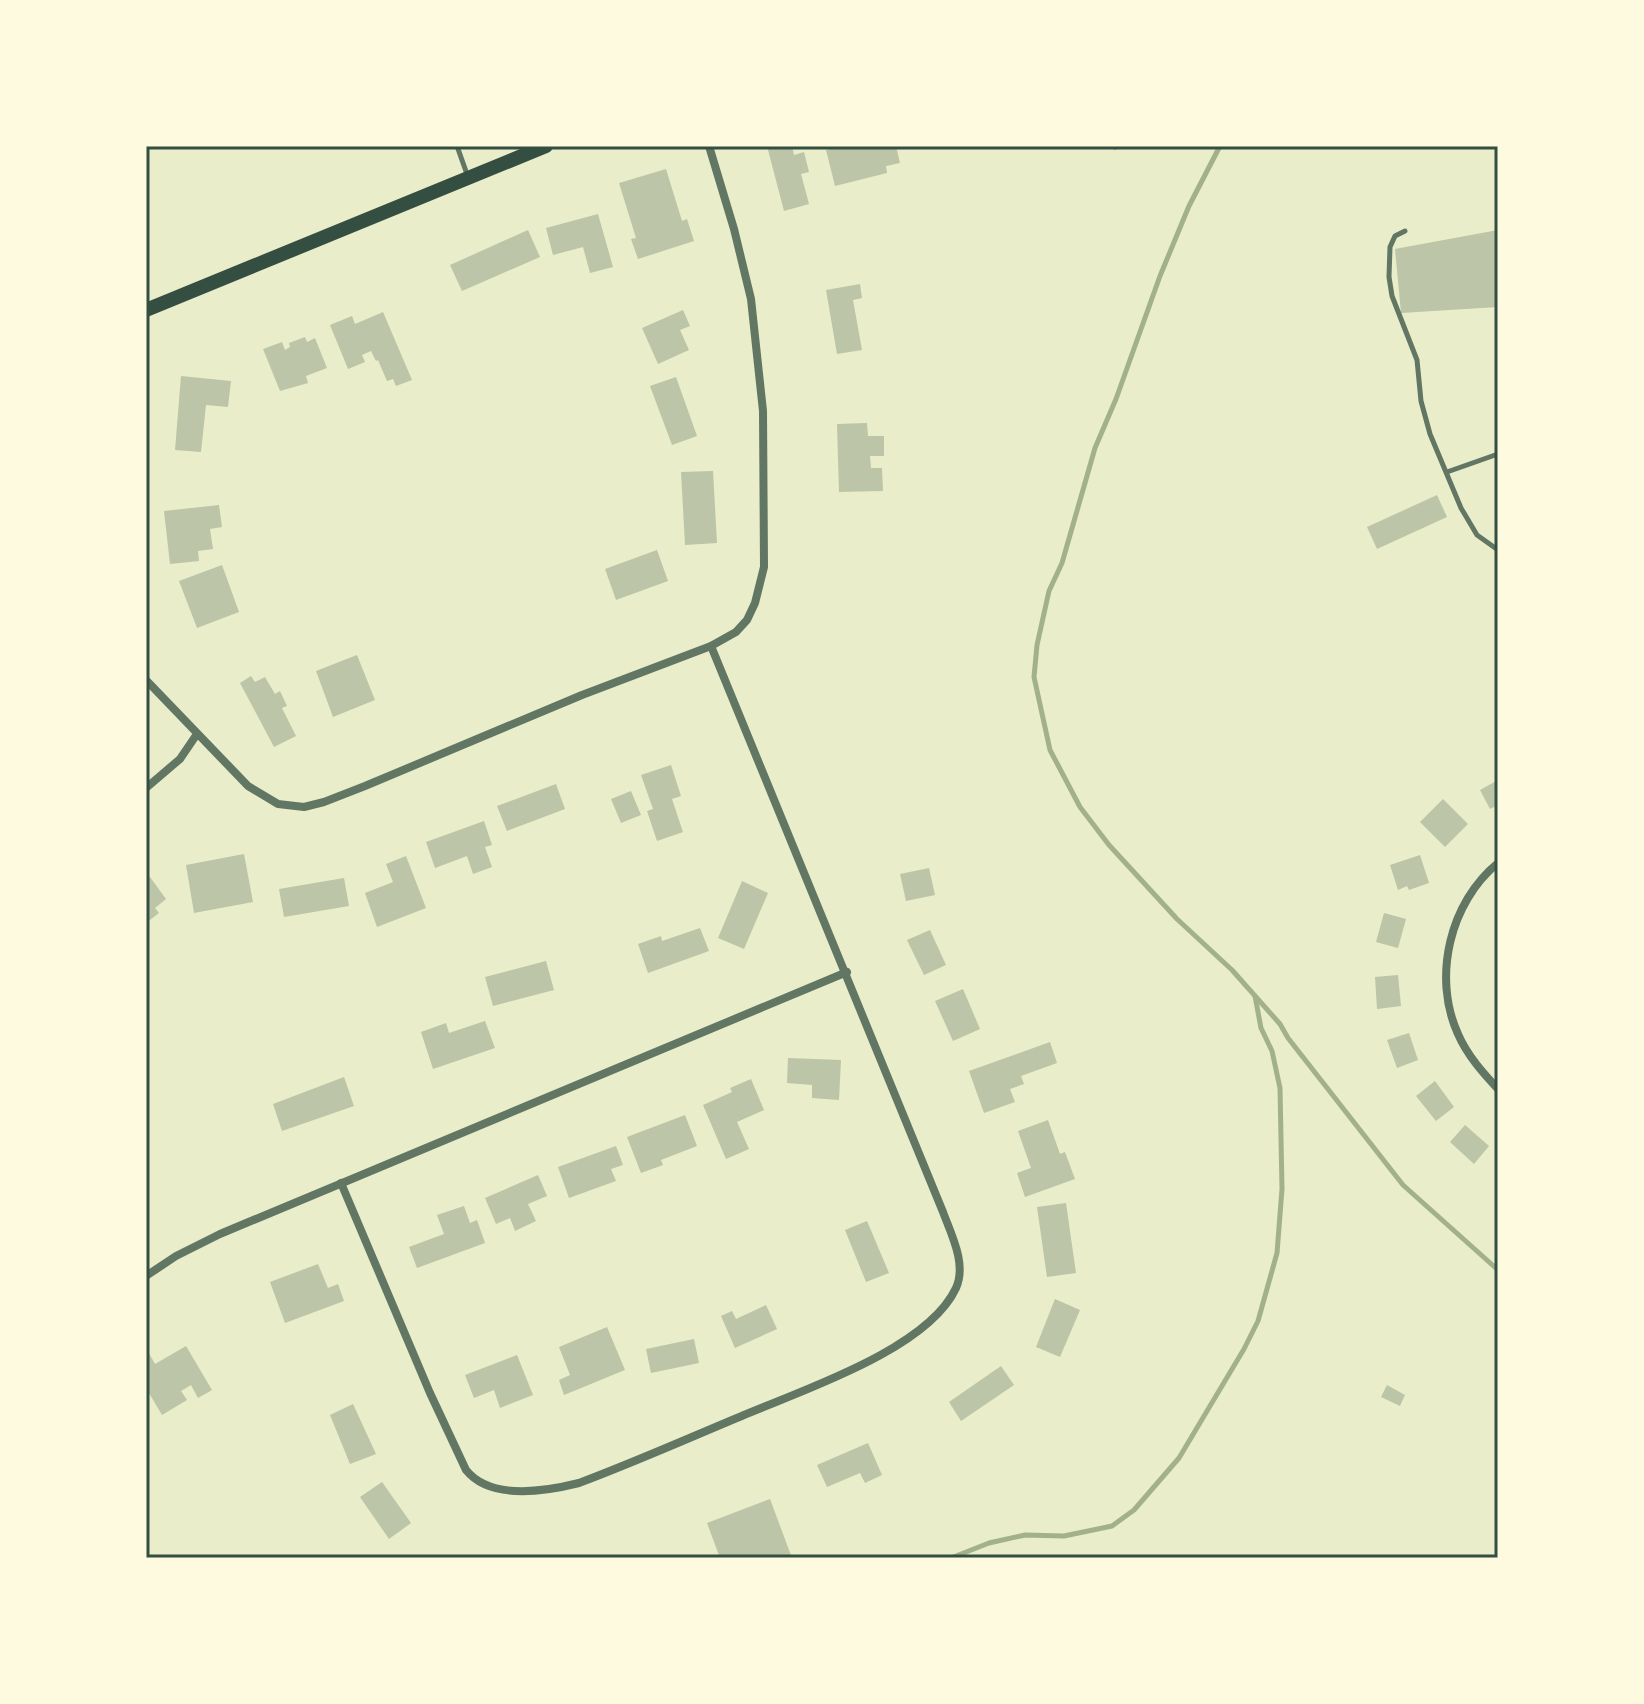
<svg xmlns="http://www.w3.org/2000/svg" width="1644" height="1704" viewBox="0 0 1644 1704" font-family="Commissioner,sans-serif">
	<rect width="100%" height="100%" fill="#e9edc9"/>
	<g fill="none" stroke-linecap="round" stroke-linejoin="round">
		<g stroke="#a3b18a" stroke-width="5">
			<path d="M1220,146l-31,60 -29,70 -44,123 -21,49 -33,115 -13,28 -12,54 -3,32 16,73 30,57 29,38 68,74 55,51 48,54 8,14 115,147 95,85"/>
			<path d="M951,1558l38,-15 36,-8 39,1 48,-10 22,-16 45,-52 65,-109 14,-28 19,-68 5,-64 -2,-101 -8,-37 -11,-23 -6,-32"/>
		</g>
	</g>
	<g fill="#bcc5a7">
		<path d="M767,146h25l2,9 10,-3 5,20 -8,2 8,30 -25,7z"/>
		<path d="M843,146h53l4,17 -14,3 1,7 -52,13 -9,-36z"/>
		<path d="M666,169l16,52 5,-2 7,22 -56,18 -7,-20 5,-1 -17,-55z"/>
		<path d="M598,214l15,53 -23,6 -7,-26 -30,8 -7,-27z"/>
		<path d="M528,230l12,27 -78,34 -12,-26z"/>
		<path d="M1498,230v77l-97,6 -6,-64z"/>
		<path d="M860,284l2,14 -9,2 9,50 -25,4 -11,-64z"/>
		<path d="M683,310l7,16 -10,4 9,20 -31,14 -16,-36z"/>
		<path d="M383,312l29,68 -16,6 -3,-7 -6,2 -9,-21 -2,1 -5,-10 -9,4 3,7 -17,7 -18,-44 22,-9 3,8z"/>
		<path d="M305,337l2,5 8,-4 12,30 -21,8 2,7 -28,8 -17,-42 19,-7 3,8 5,-3 -1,-4z"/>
		<path d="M181,376l50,5 -3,26 -22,-2 -5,47 -26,-2z"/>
		<path d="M676,377l21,59 -25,9 -22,-59z"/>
		<path d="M867,423l1,13h16v20h-14l1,12h11l1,23 -44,1 -2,-68z"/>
		<path d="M713,471l4,72 -32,2 -4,-73z"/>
		<path d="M1437,495l10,22 -70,32 -10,-22z"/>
		<path d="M219,505l3,22 -12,2 3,20 -15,2 1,10 -29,3 -6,-53z"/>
		<path d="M657,550l11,31 -52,19 -11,-31z"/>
		<path d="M222,565l17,47 -42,16 -18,-47z"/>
		<path d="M357,655l18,45 -42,17 -17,-46z"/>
		<path d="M251,676l4,6 10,-5 10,17 5,-3 7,15 -5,2 14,28 -22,11 -34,-64z"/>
		<path d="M671,765l10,31 -9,3 11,33 -26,9 -10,-30 6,-2 -12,-34z"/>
		<path d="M1498,780v25l-8,4 -10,-19z"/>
		<path d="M556,784l9,25 -58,22 -10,-25z"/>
		<path d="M631,791l10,24 -20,8 -10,-24z"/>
		<path d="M1443,799l25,25 -23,23 -25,-25z"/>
		<path d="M484,821l8,24 -7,2 7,20 -19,7 -6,-18 -32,12 -9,-26z"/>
		<path d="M244,854l9,48 -59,11 -8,-48z"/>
		<path d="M1420,855l9,28 -20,7 -2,-4 -9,4 -8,-25z"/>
		<path d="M406,856l20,52 -49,19 -12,-34 28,-11 -7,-18z"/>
		<path d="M929,868l6,27 -29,6 -6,-27z"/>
		<path d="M150,877l16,22 -11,9 4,5 -13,10v-43z"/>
		<path d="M344,878l5,28 -65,11 -5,-28z"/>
		<path d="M742,881l26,12 -24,56 -26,-11z"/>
		<path d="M1384,913l22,6 -8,29 -22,-6z"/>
		<path d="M700,928l9,23 -61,22 -10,-29 23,-8 1,5z"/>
		<path d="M930,930l16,35 -22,10 -17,-35z"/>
		<path d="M546,961l8,29 -61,16 -8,-29z"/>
		<path d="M1398,975l3,31 -24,3 -2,-32z"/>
		<path d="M963,989l17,40 -27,12 -18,-40z"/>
		<path d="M485,1021l10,27 -62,21 -12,-37 25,-9 3,10z"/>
		<path d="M1409,1033l9,27 -21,8 -10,-28z"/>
		<path d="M1050,1042l7,21 -36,13 3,8 -14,5 5,13 -31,11 -15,-42z"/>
		<path d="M788,1058l53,2 -2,40 -27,-2v-13l-25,-2z"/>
		<path d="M344,1077l10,29 -72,25 -9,-27z"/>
		<path d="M751,1079l13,31 -27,12 12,27 -23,10 -23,-54 29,-13 -2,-4z"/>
		<path d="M1435,1081l19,26 -18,14 -20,-25z"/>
		<path d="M685,1115l12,31 -36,14 2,5 -22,8 -14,-36z"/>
		<path d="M1048,1120l12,34 5,-2 10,27 -50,18 -8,-24 14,-5 -13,-37z"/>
		<path d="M1465,1125l24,21 -15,18 -24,-22z"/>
		<path d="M616,1146l7,19 -12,4 5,12 -47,17 -11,-31z"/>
		<path d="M538,1175l9,21 -19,8 8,17 -21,10 -5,-13 -14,6 -11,-26z"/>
		<path d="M1066,1203l10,70 -29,4 -10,-70z"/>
		<path d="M464,1206l6,17 7,-3 8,23 -68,25 -8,-21 35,-13 -7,-19z"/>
		<path d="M867,1221l22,52 -23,9 -21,-52z"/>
		<path d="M318,1264l10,24 10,-4 6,17 -59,22 -15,-41z"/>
		<path d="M1055,1299l25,11 -20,47 -24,-10z"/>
		<path d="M766,1305l11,24 -42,19 -14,-32 11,-5 4,8z"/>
		<path d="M607,1327l18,43 -61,25 -5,-15 11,-5 -11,-28z"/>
		<path d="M694,1339l5,24 -48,10 -5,-24z"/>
		<path d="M186,1346l26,44 -14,8 -7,-13 -10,6 6,9 -25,15 -16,-27v-40l9,16z"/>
		<path d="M517,1355l16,40 -33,13 -6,-18 -20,8 -9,-23z"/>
		<path d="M1001,1366l13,19 -53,36 -12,-19z"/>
		<path d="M1387,1385l18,10 -5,11 -19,-9z"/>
		<path d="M353,1404l23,50 -26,10 -20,-49z"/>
		<path d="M868,1443l14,32 -17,8 -5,-10 -33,14 -10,-22z"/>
		<path d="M382,1482l29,41 -22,16 -29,-42z"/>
		<path d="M770,1499l22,59h-72l-13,-35z"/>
	</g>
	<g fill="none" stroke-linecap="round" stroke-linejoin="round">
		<g stroke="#617663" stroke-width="5">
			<path d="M457,146l11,31"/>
			<path d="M1115,146v1"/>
			<path d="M1405,231l-10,5 -5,11 -1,30 3,19 25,64 4,41 9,33 31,74 16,27 21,15"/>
			<path d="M1447,472l51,-18"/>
		</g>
		<g stroke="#617663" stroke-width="8">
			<path d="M146,680l102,106 30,18 26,3 20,-5 41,-16 217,-91 129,-49 25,-14 11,-12 8,-17 9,-36 -1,-156 -12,-112 -17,-70 -25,-83"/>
			<path d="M146,788l34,-29 17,-25"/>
			<path d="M1498,863c-48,39 -66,114 -40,171 9,21 25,39 40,55"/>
			<path d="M341,1183l89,210 36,77c25,31 81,21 113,13 56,-21 110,-45 165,-68 59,-25 184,-66 212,-127 11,-24 -5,-54 -13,-76l-232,-566"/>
			<path d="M146,1276l30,-20 44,-22 627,-262"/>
		</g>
		<path stroke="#344e41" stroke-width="14" d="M146,310l400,-164"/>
	</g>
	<rect width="1644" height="1704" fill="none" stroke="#fefae0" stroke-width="296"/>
	<rect x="148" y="148" width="1348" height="1408" fill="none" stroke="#344e41" stroke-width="3"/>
</svg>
